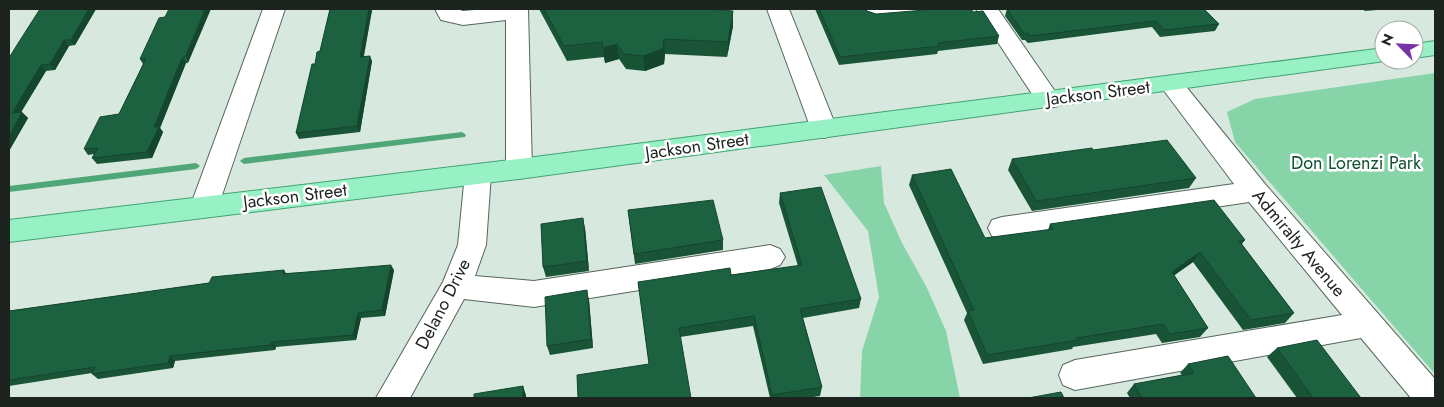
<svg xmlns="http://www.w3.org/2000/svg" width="1444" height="407" viewBox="0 0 1444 407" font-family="Jost,sans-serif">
	<rect width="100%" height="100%" fill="#d7e9de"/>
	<g fill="#86d4a7">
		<path d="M1435,73v301l-200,-232 -8,-30 28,-13z"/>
		<path d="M881,166l3,37 18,40 25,45 19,43 14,67h-100l2,-47 17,-54 -11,-66 -44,-56z"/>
	</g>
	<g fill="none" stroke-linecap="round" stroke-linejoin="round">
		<g fill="#4fa677" fill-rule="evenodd">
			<path d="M462,132l4,3 -1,2 -221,27 -4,-3 4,-3z"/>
			<path d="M196,163l4,3 -4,3 -187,23v-6z"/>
		</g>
		<g stroke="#56665c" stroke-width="2">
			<g id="minor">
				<path d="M263,9h22l-67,198 -4,7 -10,3 -10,-3 -4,-7z"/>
				<path d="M435,9h22l6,2 24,-2h41l4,160 -4,7 -9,3 -9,-3 -4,-7v-149l-43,5 -22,-5z"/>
				<path d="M767,9h22l48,120 -4,6 -9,3 -9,-3 -4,-6z"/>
				<path d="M867,9h67l-3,5 -8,2 -48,4 -8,-2 -3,-5z"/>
				<path d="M976,9h22l63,91 -3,6 -9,2 -9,-2z"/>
				<path d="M1171,76l8,2 86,106 170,195v19h-24l-50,-60 -286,52 -12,-5 -4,-10 4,-10 12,-5 267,-45 -93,-113 -247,37 -10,-3 -4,-8 4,-8 10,-3 232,-33 -75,-100 4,-6z"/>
				<path d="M478,164l9,3 4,7 -5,71 -11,31 59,5 236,-36 10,4 5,8 -5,8 -10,4 -236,38 -70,-8 -54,99h-34l67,-116 15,-37 7,-71 4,-7z"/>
			</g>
		</g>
		<g stroke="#41a372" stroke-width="2">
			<g id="major">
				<path d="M1435,41v14l-21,3v-14z"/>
				<path d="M1384,48v12h8l-873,119 -510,63v-22l510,-61z"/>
			</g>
		</g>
		<use href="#minor" fill="#fff" fill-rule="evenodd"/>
		<use href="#major" fill="#98f1c5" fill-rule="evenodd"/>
	</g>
	<g fill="#195437">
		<path d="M40,9h56l-21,36 -6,1 -14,24 -9,1 -25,41 7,6 -19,33z"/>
		<path d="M330,9h50l-8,1 -8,46 8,5 -12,71 -61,7 -3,-6 19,-69 5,-13z"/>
		<path d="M539,9h170l24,17 -6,31 -62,-3 -1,10 -19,7 -19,-2 -7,-10 -14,4 -1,-6 -37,4z"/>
		<path d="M815,9h50l2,2 9,3 97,-2 26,24 -2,8 -59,7 -1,3 -98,11z"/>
		<path d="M1007,9l212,15 -4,7 -55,6 -8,-10 -124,16 -3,-3h-3l-17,-24z"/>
		<path d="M1362,9h26l-23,2z"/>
		<path d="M165,17l23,46h-2l-26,65 3,4 -11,26 -55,6 -5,-6 2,-4 -6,1 -4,-6 35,-35 24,-50 -3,-5z"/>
		<path d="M1093,150l103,28 -7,10 -157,23 -24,-41 4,-11z"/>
		<path d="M912,175l73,63 63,-8 2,-6 195,16 -3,4 52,69 -9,10 -42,7 -50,-68 -19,13 34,53 -8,9 -38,6 -6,-9 -83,13 -1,2 -89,15 -19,-44 3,-7 -58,-128z"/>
		<path d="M780,193l81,106 -2,9 -56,10 19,69 -2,9 -13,2h-37l-17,-72 -73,11 -31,27 -11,-82 93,-7 67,-9 -19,-63z"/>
		<path d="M628,210l95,30v10l-88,14z"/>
		<path d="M585,228l4,43 -43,6 -3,-10z"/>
		<path d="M284,270l2,3 108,-3 -9,46 -24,2 -5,22 -80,7 -1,3 -100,11 -2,7 -75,11 -6,-5v-1l-83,13v-75l200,-28z"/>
		<path d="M589,300l4,48 -43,7 -3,-9z"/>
		<path d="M1277,348l84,50h-64l-30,-41z"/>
		<path d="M1188,364l68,34h-126l-3,-5 7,-9 48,-9 -2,-2z"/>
	</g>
	<g fill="#14452d">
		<path d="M89,9h7l-21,36 -4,-5z"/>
		<path d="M205,9h6l-23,54 -3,-6z"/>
		<path d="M369,9h3v1l-10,53 -2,-6z"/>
		<path d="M733,11v15l-6,31 1,-15z"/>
		<path d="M664,39l1,15 -1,10 -19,7 -2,-15z"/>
		<path d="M64,40l5,6 -14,24 -5,-6z"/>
		<path d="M617,44l2,15 -14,4 -2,-15z"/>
		<path d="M370,56l2,5 -12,71 -3,-6z"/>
		<path d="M182,58l4,5 -26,65 3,4 -11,26 -5,-6 7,-25z"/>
		<path d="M41,65l5,6 -29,48 -5,-6z"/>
		<path d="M22,112l6,6 -19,33v-15z"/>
		<path d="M583,218l2,10 4,43 -2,-10z"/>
		<path d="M1200,252l-7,10 -28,20 7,-10z"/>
		<path d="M391,265l3,5 -9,46 -3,-6z"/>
		<path d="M587,290l2,10 4,48 -2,-9z"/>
		<path d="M358,313l3,5 -5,22 -3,-5z"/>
		<path d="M272,342l4,5 -1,3 -4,-5z"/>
		<path d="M170,356l5,5 -2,7 -5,-5z"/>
		<path d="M523,386l3,9v3h-3z"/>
	</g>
	<g fill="#1d6240" stroke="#14452d">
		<path d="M40,9h49l-18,31h-7l-14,24 -9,1 -29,48 10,-1 -13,24v-78l8,-13z"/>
		<path d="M169,9h36l-20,48 -3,1 -28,69h5l-12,25 -55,6 6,-10 -14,1 16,-32 19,-3 27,-55h-6l19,-41 6,-1z"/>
		<path d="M330,9h39l-9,48 10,-1 -13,70 -61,7 16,-69h3l2,-12 3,-1z"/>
		<path d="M544,9h162l27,2 -5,31 -64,-3 -1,10 -20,7 -19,-2 -7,-10 -14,4 -1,-6 -38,4z"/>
		<path d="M819,9h46l2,2 9,3 49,-4 5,-1h41l2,3 10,-1 16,25 -61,7 1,3 -99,11z"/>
		<path d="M1007,9h197l15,15 -55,6 -8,-9 -126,15 -2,-3 -4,1z"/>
		<path d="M1167,140l29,38 -160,23 -24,-42 80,-11 1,2z"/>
		<path d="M951,169l34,69 68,-9 -3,-5 164,-24 31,40 -6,1 55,72 -43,7 -51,-68 -28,20 36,56 -38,6 -7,-10 -86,14 1,2 -91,15 -19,-44 6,-1 -62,-135z"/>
		<path d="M821,187l40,112 -61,10 22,78 -50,8 -18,-79 -75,12 12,70h-113l-1,-23 72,-11 -11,-82 92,-14 1,7 71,-10 -22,-72z"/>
		<path d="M713,200l10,40 -89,14 -6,-44z"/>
		<path d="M583,218l4,43 -44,6 -2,-43z"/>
		<path d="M391,265l-9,45 -24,3 -5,22 -81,7 -1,3 -101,11 -2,7 -76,11 3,-7 -86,13v-69l200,-28 3,-6 72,-7 -1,4z"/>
		<path d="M587,290l4,49 -44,7 -2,-49z"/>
		<path d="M1317,340l44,58h-48l-36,-50z"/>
		<path d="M1228,356l28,42h-114l-8,-14 60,-11 -6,-9z"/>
		<path d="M523,386v12h-49v-4z"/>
		<path d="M1061,392l3,6h-36z"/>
	</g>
	<g text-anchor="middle" stroke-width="5" stroke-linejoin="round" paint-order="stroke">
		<g font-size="18" fill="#1d231f" stroke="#fff">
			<text transform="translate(1098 93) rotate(-7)" y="6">Jackson Street</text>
			<text transform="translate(697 146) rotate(-8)" y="6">Jackson Street</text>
			<text transform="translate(295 196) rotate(-7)" y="6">Jackson Street</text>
			<text transform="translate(1299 243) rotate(50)" y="6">Admiralty Avenue</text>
			<text transform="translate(443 304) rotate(-63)" y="6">Delano Drive</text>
		</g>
		<g font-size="18" fill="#105334" stroke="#fff">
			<text x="1356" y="169">Don Lorenzi Park</text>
		</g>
	</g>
	<rect width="1444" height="407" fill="none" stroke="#1d231f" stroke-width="20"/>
	<g transform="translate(1399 45) rotate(294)"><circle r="24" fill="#ffffff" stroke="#a5a7a5"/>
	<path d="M0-4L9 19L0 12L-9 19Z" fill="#7732a6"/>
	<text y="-8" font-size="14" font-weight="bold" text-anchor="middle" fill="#1d231f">N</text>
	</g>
</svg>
